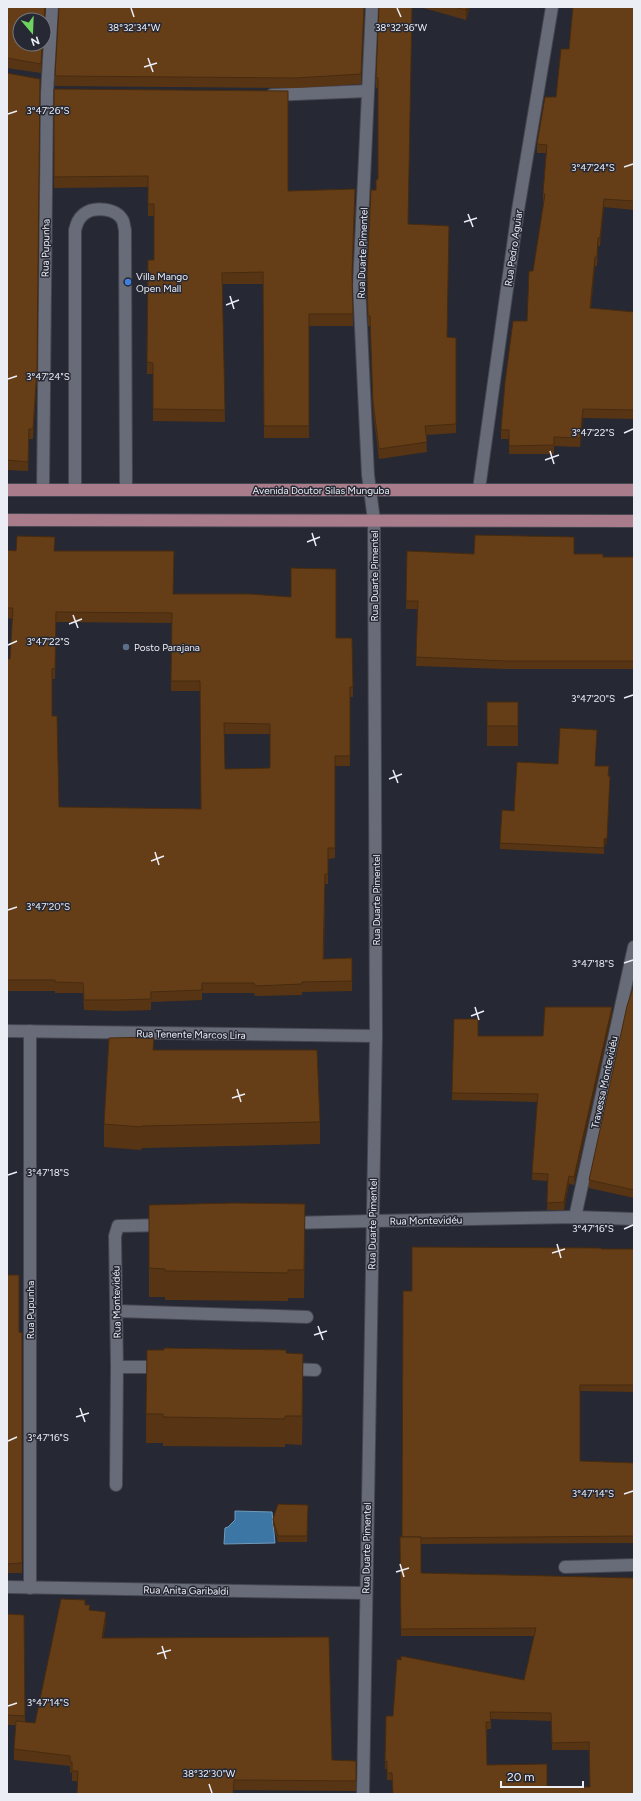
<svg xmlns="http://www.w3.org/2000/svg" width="641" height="1801" viewBox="0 0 641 1801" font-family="Figtree,sans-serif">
	<rect width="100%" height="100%" fill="#262833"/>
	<path fill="#3c76a4" stroke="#719abd" d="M235,1511l37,1 3,31 -51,1 1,-16 3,-1 7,-7z"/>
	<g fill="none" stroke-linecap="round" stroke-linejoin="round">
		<g stroke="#444650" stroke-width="14">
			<g id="lane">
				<path d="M75,490v-260c2,-7 3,-11 9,-16 10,-8 33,-6 39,7 1,2 1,6 2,9l1,260"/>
				<path d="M289,1223l83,-2"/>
				<path d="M117,1311l190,6"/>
				<path d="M117,1367h45"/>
				<path d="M288,1369l27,1"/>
				<path d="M116,1485l1,-118 -2,-131 3,-10 47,-1"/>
			</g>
		</g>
		<g stroke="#444650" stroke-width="14">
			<g id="street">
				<path d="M272,95l96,-4"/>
				<path d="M479,489l39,-279 34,-203"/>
				<path d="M43,490l4,-397 5,-86"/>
				<path d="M7,1031l369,5"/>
				<path d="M30,1031v557"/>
				<path d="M575,1217l59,-270"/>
				<path d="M372,1221l203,-4 59,2"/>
				<path d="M565,1567l69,-2"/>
				<path d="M7,1587l358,6"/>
				<path d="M363,1794l13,-758 -2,-516 -6,-45 -9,-189 13,-279"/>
			</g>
		</g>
		<g stroke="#444650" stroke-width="14">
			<g id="primary">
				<path d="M7,490h627"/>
				<path d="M7,520l627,1"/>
			</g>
		</g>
		<use href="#lane" stroke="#686b78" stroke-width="12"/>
		<use href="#street" stroke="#686b78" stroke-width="12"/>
		<use href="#primary" stroke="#a87c8b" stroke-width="12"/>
	</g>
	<g fill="#573514" fill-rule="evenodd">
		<path d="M7,7h39l-5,66 -34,-5z"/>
		<path d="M364,7l-3,77 -65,4 -241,-2v-10z"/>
		<path d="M379,7l29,217 39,113 9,1v95l-30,2 1,17 -48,7 -6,-47 -3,-86h-2l-1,-50 9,-86 2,-11v-91h-2v-10z"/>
		<path d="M420,7h50l-4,13z"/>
		<path d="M570,7h64v203l-30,-3 -4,39h-2l-1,20h-2l-4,42 43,4v107l-51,-1 -3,29 -26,-1v8h-45v-15h-8v-9l26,-109 6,-50 11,-69h-1v-9l3,-40h-9v-9l19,-47 13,-48 4,-41h-3z"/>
		<path d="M7,73l30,304 -4,62h-4l-1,32 -21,-1z"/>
		<path d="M54,89l234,102 67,9 -3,80 1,46h-44v112h-45l-1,-154h-41l3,138 -72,-1v-47h-6l1,-114h6v-44h-6v-29l-94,1z"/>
		<path d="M7,550l48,1 119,43 162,44h16l1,59h-3v69h-15v92l-7,1v25h-3l-1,75 28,-1v33l-50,1v3l-47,1 -1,-3h-52v7l-51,2v8l-34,1 -33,-1 -1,-17h-28v-2h-48v-332h3l3,-40 -6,-1zM56,622l116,1 -1,68h29l1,118 -142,-2 -7,-91v-37h3zM224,734h46v34l-45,1z"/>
		<path d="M407,551l67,3h100l29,3h31v112h-129l-89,-3 2,-57h-12z"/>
		<rect x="487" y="702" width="31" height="44"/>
		<path d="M558,764l38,2 11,78 -3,1v9l-104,-5v-6l14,-32z"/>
		<path d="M634,985v213l-45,-10v-8z"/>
		<path d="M612,1014l-38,171 -5,-1 -5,26h-17l1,-29 -16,-1 5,-78 -85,-2 2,-81 24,17h65z"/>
		<path d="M154,1050l166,72v22l-178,4 -1,2 -37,-3v-23z"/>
		<path d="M305,1232l-1,66h-16v3l-123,-1v-3h-16v-29z"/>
		<path d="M601,1249h33v170v-27l-54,-1v70l54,2v80l-213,1v29l213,5v216l-247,-14v-11h-2l1,-53h7l131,-36 10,-44h-133l-1,-99h2l10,-246zM491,1719l60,2 1,29h37l1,37 -43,-1 -60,-21v-36h4z"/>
		<path d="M7,1275l12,57 3,1v240h-15z"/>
		<path d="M286,1353l17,29 -1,63 -17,-1v3l-122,-1v-3h-17v-29z"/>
		<path d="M308,1511l-1,31h-29l-5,-17v-6z"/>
		<path d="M85,1605l5,5 16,12 -3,16 229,122 24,1v30l-122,-1 -162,-9v-9l-2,1v-7l-56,-6v-11l2,-24h-9v-111l17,1 1,107 10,1z"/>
	</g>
	<g fill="#472b10">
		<path d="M45,7h1l-2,22v-9z"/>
		<path d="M364,7l-3,77v-10z"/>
		<path d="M466,7h4l-4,13z"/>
		<path d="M42,44h1l-2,29v-9z"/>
		<path d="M40,79l-3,298 -4,62v-10z"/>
		<path d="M355,189v11l-3,86v-12z"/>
		<path d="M604,199v8l-4,39v-8z"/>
		<path d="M598,238v8l-1,20v-9z"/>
		<path d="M595,257v9l-5,51v-9z"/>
		<path d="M583,409v9l-3,29v-9z"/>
		<path d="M610,782l-3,62 -3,1v9v-6z"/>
		<path d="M612,1007v7l-38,171v-8z"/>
		<path d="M569,1176v8l-5,26v-8z"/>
		<path d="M305,1204v28l-1,66v-28z"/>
		<path d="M303,1354v28l-1,63v-29z"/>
		<path d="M106,1612v10l-4,27v-11z"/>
	</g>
	<g fill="#653e17" stroke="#472b10" fill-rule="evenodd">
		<path d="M7,7h38l-1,13h-24v24h22l-1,20 -34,-6z"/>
		<path d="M59,7h305l-3,67 -65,4 -241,-2z"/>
		<path d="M379,7h33l-4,217 41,2 -2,111 9,1v86l-31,2 2,16 -48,7 -6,-47 -3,-86h-2l-1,-40 4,-86h5v-10l2,-1v-101h-2z"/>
		<path d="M455,7h11v3z"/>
		<path d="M573,7h61v194l-30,-2 -4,39h-2l-1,19h-2l-5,51 44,4v98l-51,-1 -3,29 -26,-1v8l-45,1v-16h-8l4,-48 8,-61h14l2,-50h4l12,-77 -2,-1 4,-48 -10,-1 8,-47h11l5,-48h8z"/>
		<path d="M7,73l33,6 -3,289 -4,61h-4l-1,33 -21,-2z"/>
		<path d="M54,89l234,2v100l67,-2 -3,85 1,40h-44v112h-45l-1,-154 -41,1 3,137 -72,-1v-46l-6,-1 1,-102h6v-56h-6v-28l-94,1z"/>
		<path d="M475,535l99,2v17h29v3h31v104h-129l-89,-4 2,-56h-12l1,-50 67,3z"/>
		<path d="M17,536l38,1 -1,14h120l-1,43h77l41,3v-29l45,1v69h16l1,49h-3v69h-15v92h-7v26h-3l-2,85 29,-1v23l-50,1v2l-47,2 -1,-3h-52v7l-51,2v7l-34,1h-33l-1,-17 -28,-1v-2h-48v-321h3l3,-51h-6v-58l9,1zM56,612l116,1 -1,68h29l1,128 -142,-2 -2,-91h-5v-47l3,-1zM224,723l46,1v44l-45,1z"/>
		<rect x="487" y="702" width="31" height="24"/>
		<path d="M560,728l37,2 -2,36h14l-1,10h2l-3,62 -3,1v9l-104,-5 2,-33 12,1 3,-49 41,2z"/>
		<path d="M634,985v205l-45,-10 38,-174z"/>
		<path d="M545,1007h67l-38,170 -5,-1 -5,26 -17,1 1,-29 -16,-1 6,-79 -86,-1 2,-74h24v17h65z"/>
		<path d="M154,1037l-1,13h164l3,72 -178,4 -1,1 -37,-3 5,-86z"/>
		<path d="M234,1203l71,1 -1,66h-16v3l-123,-2v-2l-16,-1v-63z"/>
		<path d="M412,1247l189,1v1h33v164v-28h-54v76l54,2v73l-213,2v-1h-19l1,-246h9z"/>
		<path d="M7,1275h12v57l3,1v230l-15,1z"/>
		<path d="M164,1348l122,2v3l17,1 -1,62h-17v3l-122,-2v-3h-17l1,-64h17z"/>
		<path d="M278,1504l30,1 -1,31h-29l-5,-17z"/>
		<path d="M400,1537h21v36l213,5v216h-241l-1,-21h-5v-12l-2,1 1,-46h7l4,-57 4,1v-4l123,24 12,-52 -135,1zM490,1712l61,1 1,30 37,-1 1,45 -43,-1v-22l-60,1 -1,-43h5z"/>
		<path d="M61,1599l24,1v5h5l-1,5 17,2 -4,26 227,-1 3,123 24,1v20l-122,-1 -1,14h-156l1,-23h-6v-9h-2v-6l-56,-7 2,-28 19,2z"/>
		<path d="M7,1614l17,1 1,101 -18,-1z"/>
	</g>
	<path fill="none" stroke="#eceef6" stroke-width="1.5" d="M131,8l3,9M397,8l4,9M148,58l5,14M144,67l13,-4M8,114l9,-3M624,167l9,-3M468,214l5,13M464,222l13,-4M230,296l4,13M226,305l13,-5M8,379l9,-3M624,433l9,-4M550,451l4,13M545,460l14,-5M312,533l4,13M307,542l13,-5M73,615l5,13M69,624l13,-5M8,645l9,-4M624,698l9,-3M393,770l5,13M389,779l13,-5M155,852l4,13M151,861l13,-5M8,910l9,-3M624,963l9,-3M475,1007l4,13M471,1016l13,-5M237,1089l4,13M232,1098l13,-4M8,1175l9,-3M624,1229l9,-4M557,1244l4,14M552,1253l13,-4M318,1326l5,14M314,1335l13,-4M80,1408l5,14M76,1417l13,-4M8,1441l9,-4M624,1494l9,-3M400,1564l4,13M396,1572l13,-4M162,1646l4,13M157,1654l14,-4M8,1706l9,-3M209,1784l3,9"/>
	<circle fill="#3f7fe0" stroke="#262833" stroke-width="1.5" cx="128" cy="282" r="4"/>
	<circle fill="#5c6f8a" stroke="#262833" stroke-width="1.5" cx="126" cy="647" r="4"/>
	<g text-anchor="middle" stroke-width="3" stroke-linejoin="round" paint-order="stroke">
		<g font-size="10" fill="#eceef6" stroke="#262833">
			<text transform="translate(45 248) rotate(-89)" y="4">Rua Pupunha</text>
			<text transform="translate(513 248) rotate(-82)" y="4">Rua Pedro Aguiar</text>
			<text transform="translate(362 253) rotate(-88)" y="4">Rua Duarte Pimentel</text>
			<text x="321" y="494">Avenida Doutor Silas Munguba</text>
			<text transform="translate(374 576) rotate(-90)" y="4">Rua Duarte Pimentel</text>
			<text transform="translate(376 900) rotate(-90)" y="4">Rua Duarte Pimentel</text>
			<text transform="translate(191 1034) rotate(1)" y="4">Rua Tenente Marcos Lira</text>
			<text transform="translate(604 1082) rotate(-78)" y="4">Travessa Montevidéu</text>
			<text transform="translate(426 1220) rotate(-1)" y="4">Rua Montevidéu</text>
			<text transform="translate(372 1224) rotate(-89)" y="4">Rua Duarte Pimentel</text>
			<text transform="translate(116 1302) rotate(-91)" y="4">Rua Montevidéu</text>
			<text transform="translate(30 1310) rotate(-90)" y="4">Rua Pupunha</text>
			<text transform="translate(366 1548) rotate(-89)" y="4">Rua Duarte Pimentel</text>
			<text transform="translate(186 1590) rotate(1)" y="4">Rua Anita Garibaldi</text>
		</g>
		<g font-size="10" fill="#eceef6" stroke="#262833" text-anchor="start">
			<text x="136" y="280">Villa Mango<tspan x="136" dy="12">Open Mall</tspan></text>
			<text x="134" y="651">Posto Parajana</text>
		</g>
	</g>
	<g font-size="10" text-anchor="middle" fill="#eceef6" stroke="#262833" stroke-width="3" stroke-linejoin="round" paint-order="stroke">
		<text x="401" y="31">38°32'36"W</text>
		<text x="134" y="31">38°32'34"W</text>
		<text x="48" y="114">3°47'26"S</text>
		<text x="593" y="171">3°47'24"S</text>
		<text x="48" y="380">3°47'24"S</text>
		<text x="593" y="436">3°47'22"S</text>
		<text x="48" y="645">3°47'22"S</text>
		<text x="593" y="702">3°47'20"S</text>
		<text x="48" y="910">3°47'20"S</text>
		<text x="593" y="967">3°47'18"S</text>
		<text x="48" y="1176">3°47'18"S</text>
		<text x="593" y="1232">3°47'16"S</text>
		<text x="48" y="1441">3°47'16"S</text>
		<text x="593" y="1497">3°47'14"S</text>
		<text x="48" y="1706">3°47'14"S</text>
		<text x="209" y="1777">38°32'30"W</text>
	</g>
	<rect width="641" height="1801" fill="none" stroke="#eceef6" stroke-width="16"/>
	<g transform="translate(32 32) rotate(161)"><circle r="19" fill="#262833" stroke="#757781"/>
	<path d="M0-3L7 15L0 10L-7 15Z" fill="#6fd35f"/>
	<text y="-6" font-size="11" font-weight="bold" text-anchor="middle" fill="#eceef6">N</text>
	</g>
	<path d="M501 1781v6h82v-6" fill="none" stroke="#eceef6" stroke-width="2"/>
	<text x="507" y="1781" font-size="12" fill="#eceef6" stroke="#262833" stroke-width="3" paint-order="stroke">20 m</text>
</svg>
